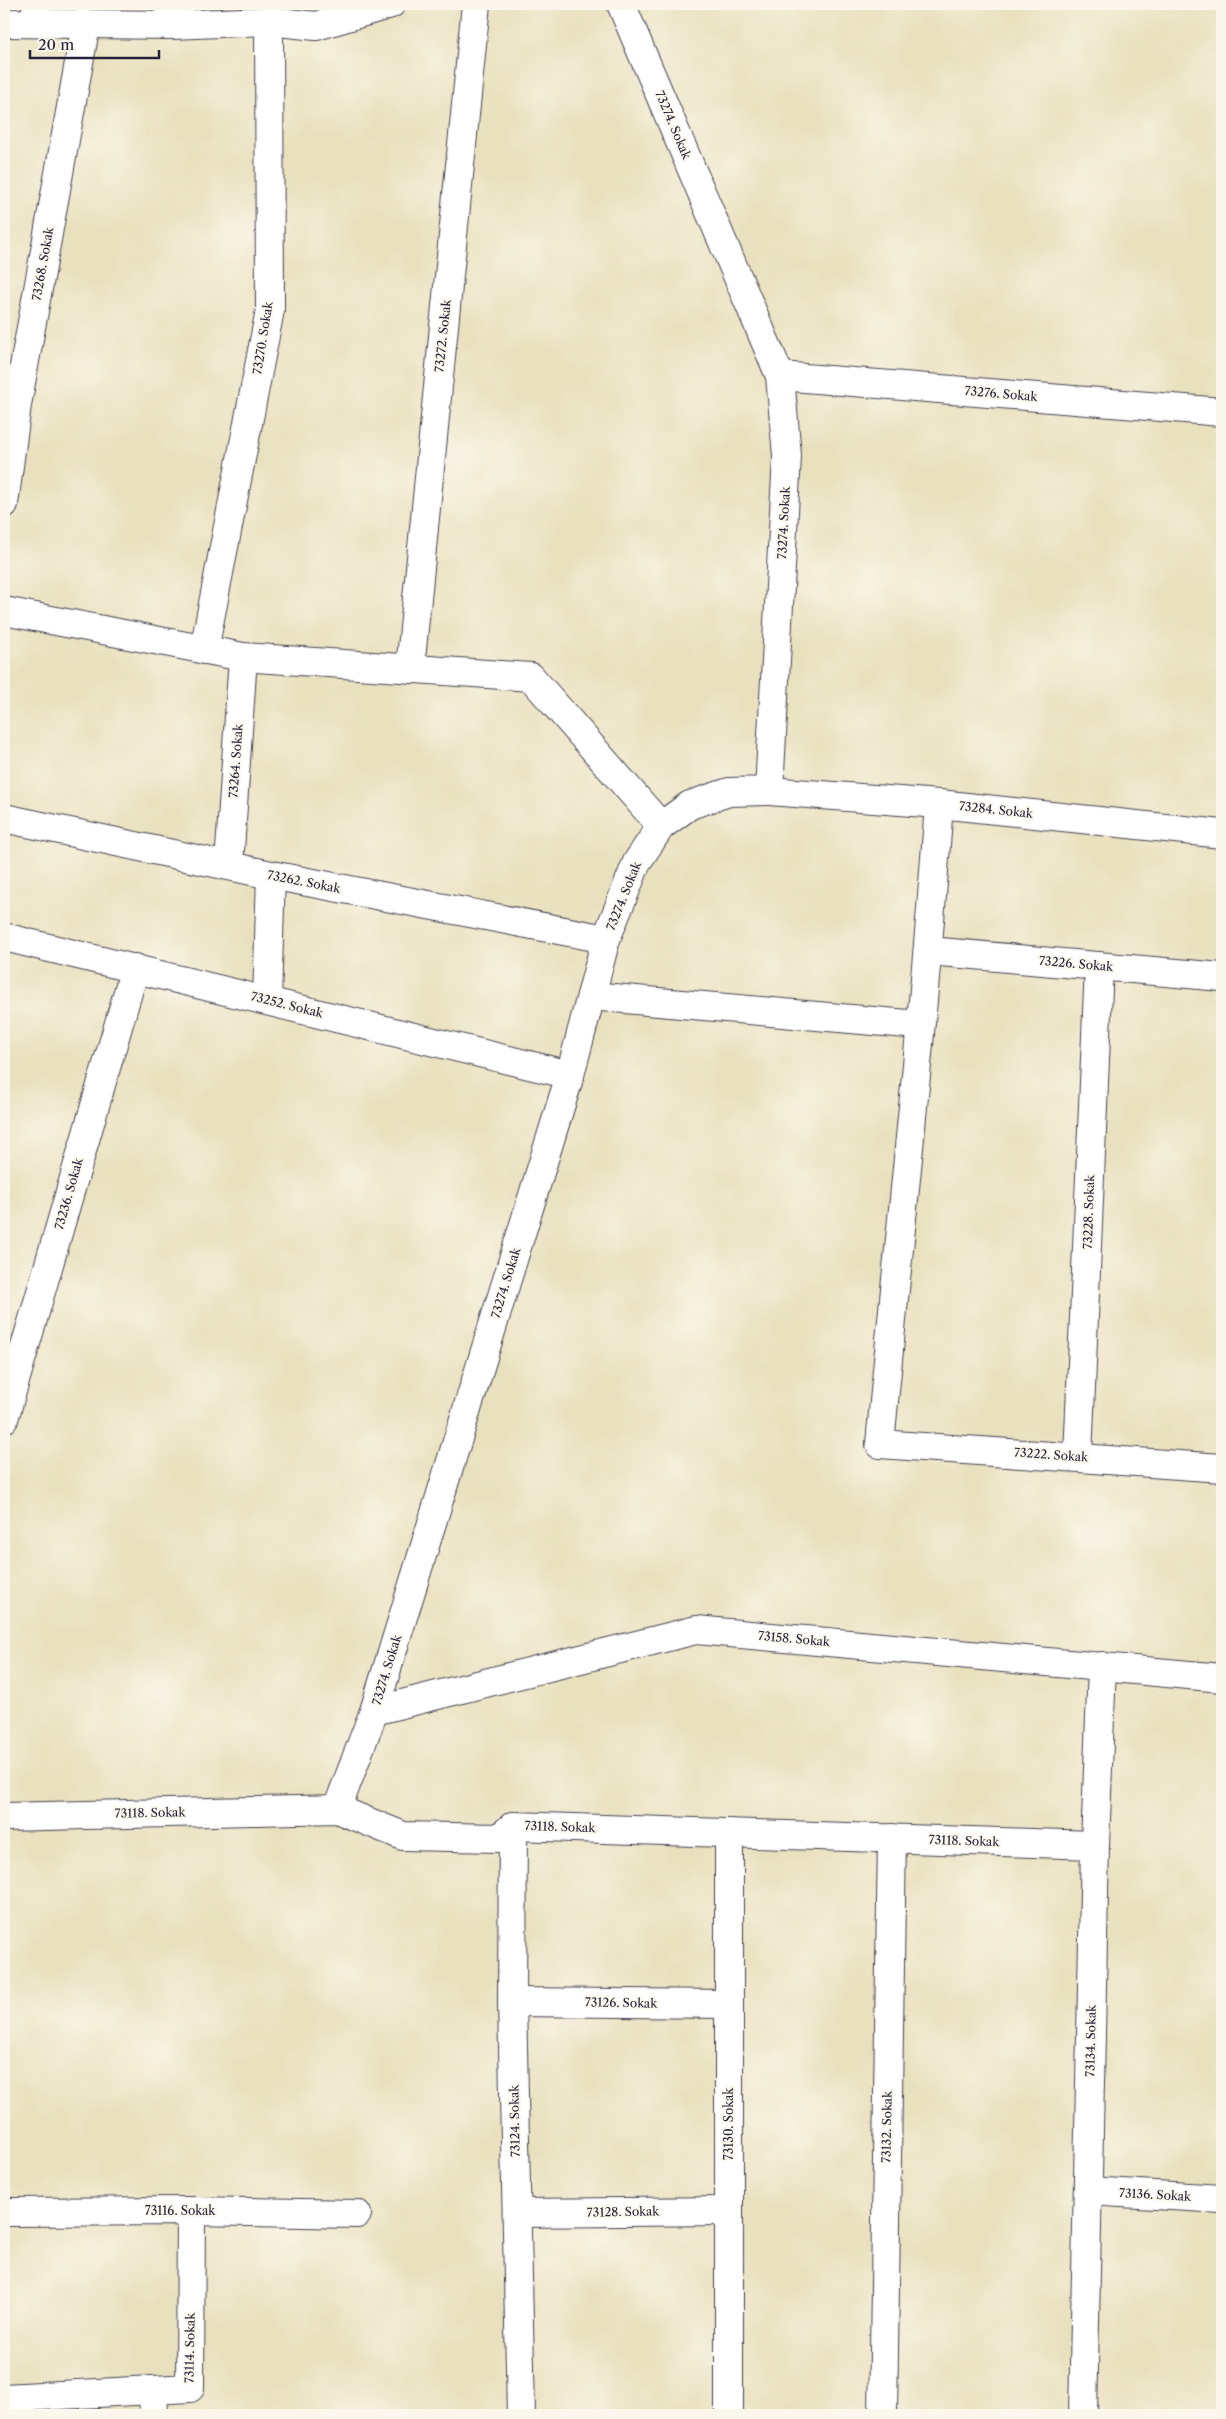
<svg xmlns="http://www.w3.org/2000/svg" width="1226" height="2419" viewBox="0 0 1226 2419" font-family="'Libre Caslon Text',serif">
	<rect width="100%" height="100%" fill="#fbf7ec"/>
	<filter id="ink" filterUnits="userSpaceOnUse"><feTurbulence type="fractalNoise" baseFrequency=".02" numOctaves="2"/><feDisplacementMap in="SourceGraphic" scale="10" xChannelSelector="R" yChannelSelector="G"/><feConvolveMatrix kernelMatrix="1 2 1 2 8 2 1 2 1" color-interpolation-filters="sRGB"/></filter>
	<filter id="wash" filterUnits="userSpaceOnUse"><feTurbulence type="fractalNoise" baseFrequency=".0096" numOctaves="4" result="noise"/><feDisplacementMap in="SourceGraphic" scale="20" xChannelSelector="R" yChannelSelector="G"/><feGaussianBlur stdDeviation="1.12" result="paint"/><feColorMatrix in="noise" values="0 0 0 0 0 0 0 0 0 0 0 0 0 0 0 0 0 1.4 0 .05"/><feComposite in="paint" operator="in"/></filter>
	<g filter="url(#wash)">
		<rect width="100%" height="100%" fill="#e9e1be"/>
	</g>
	<g filter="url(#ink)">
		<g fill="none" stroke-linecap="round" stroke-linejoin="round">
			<g stroke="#403f4f" stroke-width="30">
				<g id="minor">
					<path d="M171,4l1,21"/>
					<path d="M36,22v-18"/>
					<path d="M780,376l442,36"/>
					<path d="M4,504l13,-99 69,-381"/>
					<path d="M4,611l239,46 288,20 130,149"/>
					<path d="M204,650l66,-340 -1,-289"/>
					<path d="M410,669l66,-665"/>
					<path d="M769,791l170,13 283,30"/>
					<path d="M939,804c-15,213 -39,426 -59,640l342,24"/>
					<path d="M4,818l267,57 335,64"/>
					<path d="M229,865l14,-208"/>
					<path d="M4,937l566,138"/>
					<path d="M929,951l293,26"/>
					<path d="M591,996l328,29"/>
					<path d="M267,1000l4,-125"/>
					<path d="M4,1419l131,-451"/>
					<path d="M1078,1457l21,-491"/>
					<path d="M374,1711l322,-81 526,48"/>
					<path d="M337,1809l37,-98 196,-636 36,-136 31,-77 24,-36 29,-21 39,-13 40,-1 18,-335 -7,-80 -159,-372"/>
					<path d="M4,1817l333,-8 66,27 96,2 14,-12 582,19"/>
					<path d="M513,1826l-1,176 9,413"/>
					<path d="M512,2002l217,2"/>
					<path d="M1088,2191l134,8"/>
					<path d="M4,2212l187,-1 166,3"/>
					<path d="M517,2213l212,-2"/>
					<path d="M153,2391l1,24"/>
					<path d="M4,2398l186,-10 1,-177"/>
					<path d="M729,2415v-582"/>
					<path d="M883,2415l9,-577"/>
					<path d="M1083,2415l12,-570 7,-179"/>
				</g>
			</g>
			<g stroke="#403f4f" stroke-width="30">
				<path id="tertiary" d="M4,23l168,2 97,-4 47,5 75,-22"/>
			</g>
			<use href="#minor" stroke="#fff" stroke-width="28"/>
			<use href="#tertiary" stroke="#fff" stroke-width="28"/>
		</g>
	</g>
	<g text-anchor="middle" stroke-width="4" stroke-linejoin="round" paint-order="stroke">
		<g font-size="12" fill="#22223b" stroke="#fbf7ec">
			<text transform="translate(673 125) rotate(67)" y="4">73274. Sokak</text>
			<text transform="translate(43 264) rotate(-80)" y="4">73268. Sokak</text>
			<text transform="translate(443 336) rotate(-84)" y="4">73272. Sokak</text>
			<text transform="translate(263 338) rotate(-81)" y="4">73270. Sokak</text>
			<text transform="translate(1001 394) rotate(5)" y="4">73276. Sokak</text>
			<text transform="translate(784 523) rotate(-87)" y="4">73274. Sokak</text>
			<text transform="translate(236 761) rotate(-86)" y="4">73264. Sokak</text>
			<text transform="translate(996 810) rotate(6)" y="4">73284. Sokak</text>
			<text transform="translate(304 882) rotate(11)" y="4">73262. Sokak</text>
			<text transform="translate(624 896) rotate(-68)" y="4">73274. Sokak</text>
			<text transform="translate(1076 964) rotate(5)" y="4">73226. Sokak</text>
			<text transform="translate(287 1005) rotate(14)" y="4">73252. Sokak</text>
			<text transform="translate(69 1194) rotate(-74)" y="4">73236. Sokak</text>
			<text transform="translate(1089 1212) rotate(-88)" y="4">73228. Sokak</text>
			<text transform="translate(506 1283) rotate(-73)" y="4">73274. Sokak</text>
			<text transform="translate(1051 1455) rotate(4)" y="4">73222. Sokak</text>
			<text transform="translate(794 1639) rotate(5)" y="4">73158. Sokak</text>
			<text transform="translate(387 1670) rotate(-73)" y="4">73274. Sokak</text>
			<text transform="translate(150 1813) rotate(-1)" y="4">73118. Sokak</text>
			<text transform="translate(560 1827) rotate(2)" y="4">73118. Sokak</text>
			<text transform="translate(964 1841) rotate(2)" y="4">73118. Sokak</text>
			<text transform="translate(621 2003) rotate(1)" y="4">73126. Sokak</text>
			<text transform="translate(1091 2041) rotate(-89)" y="4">73134. Sokak</text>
			<text transform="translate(515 2121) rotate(-91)" y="4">73124. Sokak</text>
			<text transform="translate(729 2124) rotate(-90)" y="4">73130. Sokak</text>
			<text transform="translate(887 2127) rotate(-89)" y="4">73132. Sokak</text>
			<text transform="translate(1155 2195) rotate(3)" y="4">73136. Sokak</text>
			<text x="180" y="2215">73116. Sokak</text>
			<text transform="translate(623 2212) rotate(-1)" y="4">73128. Sokak</text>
			<text transform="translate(190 2348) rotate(-89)" y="4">73114. Sokak</text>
		</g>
	</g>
	<rect width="1226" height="2419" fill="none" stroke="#fbf7ec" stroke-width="20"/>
	<path d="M30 50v8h129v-8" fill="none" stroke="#22223b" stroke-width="2.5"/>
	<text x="38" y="50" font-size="15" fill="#22223b" stroke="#fbf7ec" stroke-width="4" paint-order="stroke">20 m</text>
</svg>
